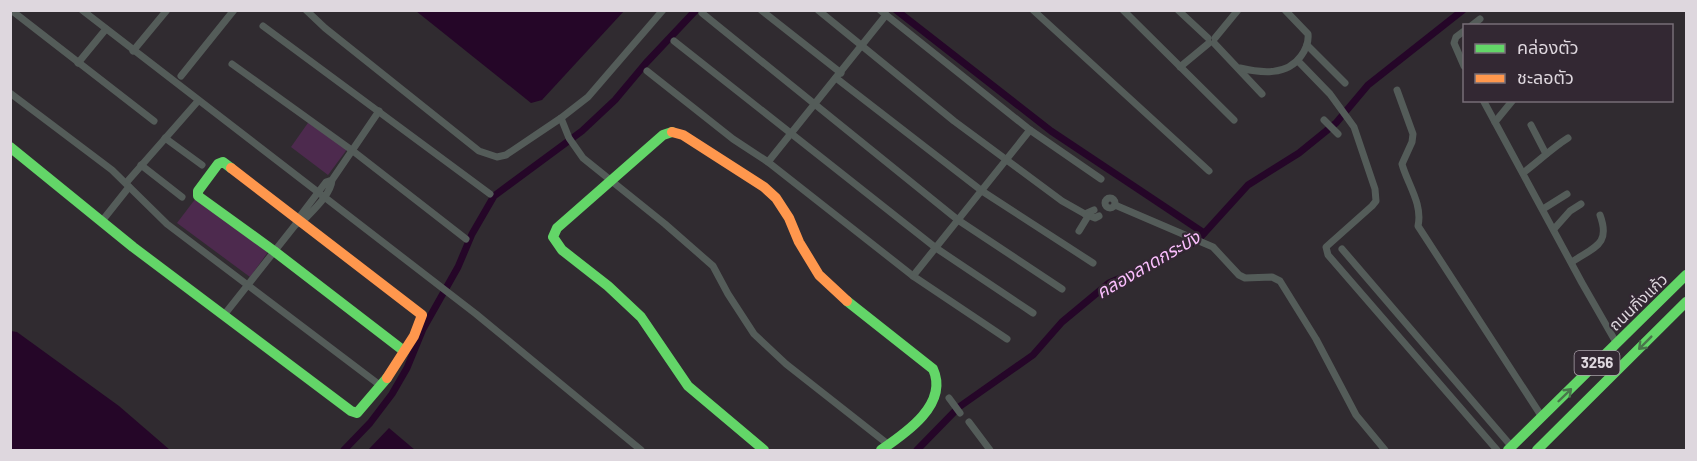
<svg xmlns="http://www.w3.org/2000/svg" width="1697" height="461" viewBox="0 0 1697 461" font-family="Barlow,'Noto Sans Thai',sans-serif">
	<rect width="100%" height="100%" fill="#302b30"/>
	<g fill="#4d2a4e">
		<path d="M310,120l38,28 -20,27 -37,-28z"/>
		<path d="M196,198l72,54 -18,25 -73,-54z"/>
	</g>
	<g fill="#250628">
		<path d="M416,11h208l-82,89 -11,3z"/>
		<path d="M11,331l6,1 102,74 51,44h-159z"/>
		<path d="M389,428l26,22h-47z"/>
	</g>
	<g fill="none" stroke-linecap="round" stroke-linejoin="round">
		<g stroke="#250628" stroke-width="7">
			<path d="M896,10l155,121 153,102"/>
			<path d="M344,450l26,-27 22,-29 15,-26 16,-39 35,-62 14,-33 22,-38 88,-65 33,-31 31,-37 50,-53"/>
			<path d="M917,450l42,-43 74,-52 29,-33 47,-39 60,-26 29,-17 50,-55 51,-32 37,-30 32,-38 95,-75"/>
		</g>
		<g stroke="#545c59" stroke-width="7">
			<path d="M11,10l143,111"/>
			<path d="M82,10l394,304 165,136"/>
			<path d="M306,10l19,18 154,123 18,6 9,-2 55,-37 27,-21 75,-87"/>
			<path d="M761,10l80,63"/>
			<path d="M818,10l136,111 108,80 23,13"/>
			<path d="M880,10l150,120 71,49"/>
			<path d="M1033,10l176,161"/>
			<path d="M1123,10l111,110"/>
			<path d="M1178,10l30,28"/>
			<path d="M702,13l256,207 104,69"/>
			<path d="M263,26l227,168"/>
			<path d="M1471,26l9,-7"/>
			<path d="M1464,31l-8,6 -2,6 10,23"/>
			<path d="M1215,38l23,-28"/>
			<path d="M674,41l262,207 97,65"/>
			<path d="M1214,43l48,51"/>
			<path d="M1307,45l38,38"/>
			<path d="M133,51l34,-41"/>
			<path d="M1298,61l32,33 24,33 21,62 1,12 -4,5 -46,41 2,8 169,195"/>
			<path d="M78,63l28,-34"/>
			<path d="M232,64l121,87 113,88"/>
			<path d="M1180,67l29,-24"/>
			<path d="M1240,68c21,5 47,8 61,-12 5,-7 8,-13 7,-22l-23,-24"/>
			<path d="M647,71l86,68 35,23 145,114 94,63"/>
			<path d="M181,76l53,-66"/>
			<path d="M836,78l146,113 111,72"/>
			<path d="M1397,90l16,44 -1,8 -10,22c5,19 21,40 16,62l124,191"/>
			<path d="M10,93l102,77 55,54 214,162"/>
			<path d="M1483,100l99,183 35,61"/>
			<path d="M561,118l8,20 14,20 82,66 48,42 15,28 26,40 32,30 103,81"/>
			<path d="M1324,120l14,14"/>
			<path d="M1495,122l18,-22"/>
			<path d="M1531,125l15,29"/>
			<path d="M165,138l37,27"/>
			<path d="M768,162l118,-147"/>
			<path d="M141,165l41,32"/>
			<path d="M1523,173c16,-12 29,-25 45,-35"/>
			<path d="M332,180l-6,2 -29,38 -1,4 5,-1c10,-11 30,-28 31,-43l47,-69"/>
			<path d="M126,183l72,-82"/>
			<circle cx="1110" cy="203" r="5"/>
			<path d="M1115,205l98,42 26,28 6,3 27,-1 8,4 36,58 40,76 29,35"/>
			<path d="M1543,209l24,-15"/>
			<path d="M1094,210l-9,4 10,4 4,-2"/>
			<path d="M102,221l27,-34"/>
			<path d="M1554,229l16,-18 11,-7"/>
			<path d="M1079,231l11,-18"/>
			<path d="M1342,249l170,198"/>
			<path d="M1572,262c22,-15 39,-17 28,-47"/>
			<path d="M913,276l117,-146"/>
			<path d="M224,315l72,-91"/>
			<path d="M949,398l11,15"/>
			<path d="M969,422l21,28"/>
		</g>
		<g stroke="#63d668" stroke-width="10">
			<path d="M672,132l-9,3 -106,93 -4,9 9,13 46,36 33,31 47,69 76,64"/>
			<path d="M10,147l123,100 218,164 6,2 30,-35"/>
			<path d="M231,168l-8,-6 -5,2 -20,27v5l76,55 130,100"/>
			<path d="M847,301l86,68c16,35 -27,64 -52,81"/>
			<path d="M1508,450l178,-175"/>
			<path d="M1537,450l149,-148"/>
		</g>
		<g stroke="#ff974d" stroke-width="10">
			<path d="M672,132l11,3 81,52 12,11 13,20 10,24 20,33 28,26"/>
			<path d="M231,168l191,147 -8,21 -27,42"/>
		</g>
	</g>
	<defs><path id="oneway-shaft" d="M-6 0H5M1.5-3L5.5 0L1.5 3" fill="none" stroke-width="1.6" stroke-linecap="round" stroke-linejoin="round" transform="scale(1.5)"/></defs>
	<g stroke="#49764b">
		<use href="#oneway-shaft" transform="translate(1645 343) rotate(135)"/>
		<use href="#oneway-shaft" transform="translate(1565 395) rotate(-44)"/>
	</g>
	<g text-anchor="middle" stroke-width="4.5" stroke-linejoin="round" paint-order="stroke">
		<rect fill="#332833" stroke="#aba2ab" stroke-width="1.5" x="1574.5" y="351" width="45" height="24" rx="4.5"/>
		<g font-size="15" font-weight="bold" fill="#ded7de">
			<text x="1597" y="368">3256</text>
		</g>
		<g font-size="16" fill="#ded7de" stroke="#332833">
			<text transform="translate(1638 302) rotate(-44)" y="6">ถนนกิ่งแก้ว</text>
		</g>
		<g font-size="18" font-style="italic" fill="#fbbffe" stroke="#332833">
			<text transform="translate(1148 265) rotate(-30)" y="6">คลองลาดกระบัง</text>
		</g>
	</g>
	<rect width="1697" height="461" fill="none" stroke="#ded7de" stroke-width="24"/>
	<rect x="1463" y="24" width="210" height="78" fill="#332833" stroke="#776e77" stroke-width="1.5"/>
	<rect x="1475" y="44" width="30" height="9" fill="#63d668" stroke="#776e77" stroke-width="1.5"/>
	<text x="1517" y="54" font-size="18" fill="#ded7de">คล่องตัว</text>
	<rect x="1475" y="74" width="30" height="9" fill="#ff974d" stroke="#776e77" stroke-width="1.5"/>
	<text x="1517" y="84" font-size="18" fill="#ded7de">ชะลอตัว</text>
</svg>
